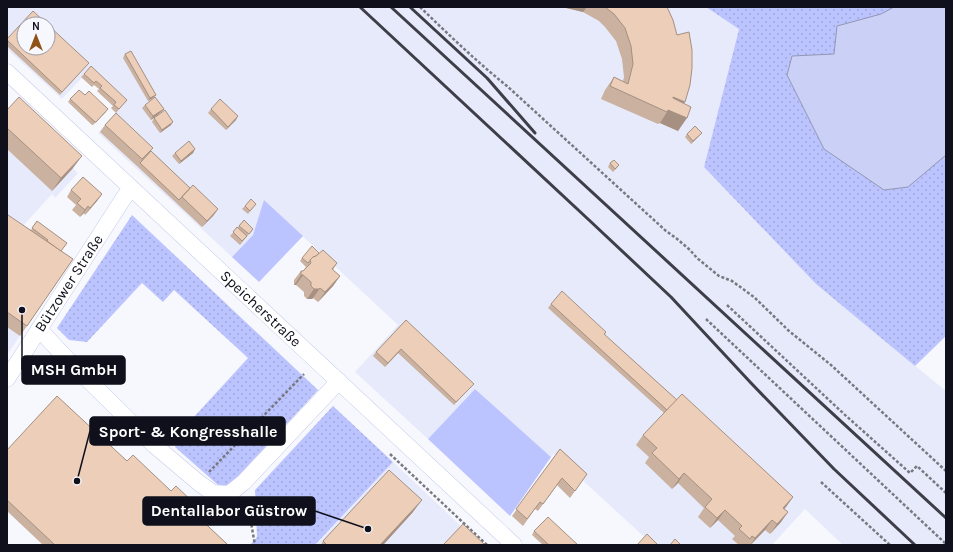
<svg xmlns="http://www.w3.org/2000/svg" width="953" height="552" viewBox="0 0 953 552" font-family="Karla,sans-serif">
	<defs>
		<pattern id="grass-dots" width="8" height="8" patternUnits="userSpaceOnUse"><rect width="8" height="8" fill="#bcc4ff"/><path d="M2 2h.1M6 6h.1" fill="none" stroke="#a0a7da" stroke-width="1.8" stroke-linecap="round"/></pattern>
	</defs>
	<rect width="100%" height="100%" fill="#f7f8fe"/>
	<g fill="#e7eafa" fill-rule="evenodd">
		<path d="M7,7h699l33,21 -35,139 112,117 130,107v154h-103l-38,-36 -33,36h-119l-99,-91 -3,3 -76,-68 -47,50 -73,-67 43,-47 -133,-124 -12,34 -21,22 -134,-124 27,-30 -36,-33 -27,29 -55,-50zM24,24h24v24h-24z"/>
		<path d="M7,107l71,66 -23,25 -3,-4 -33,36 49,34 -61,91z"/>
		<path d="M393,462l69,65 -17,18h-129z"/>
	</g>
	<g fill="url(#grass-dots)">
		<path d="M706,7h240v329l-31,30 -99,-82 -112,-117 35,-138z"/>
		<path d="M132,215l186,175 -86,93 -7,4 -7,-2 -43,-38 7,-17 66,-72 -74,-68 -11,12 -21,-19 -55,59 -18,-2 -12,-12z"/>
		<path d="M333,406l60,56 -78,83h-65l7,-8 -2,-47z"/>
	</g>
	<g fill="#bcc4ff">
		<path d="M264,200l39,36 -44,46 -27,-25 21,-22z"/>
		<path d="M475,389l76,68 -41,59 -82,-77z"/>
	</g>
	<path fill="#cbd1f6" stroke="#9397b4" d="M894,7h52v148l-38,32 -24,3 -60,-41 -37,-74 5,-19 42,-2 3,-28 44,-12z"/>
	<g fill="none" stroke-linecap="round" stroke-linejoin="round">
		<g stroke="#c5cae9" stroke-width="17">
			<g id="minor">
				<path id="s1" d="M7,72l507,473"/>
				<path d="M39,329l26,28 89,88 45,38 14,10 16,1 15,-12 95,-101"/>
				<path id="s2" d="M7,379l116,-180 8,-11"/>
			</g>
		</g>
		<g stroke="#777881" stroke-width="2.5" stroke-dasharray="3 2" stroke-linecap="butt">
			<path d="M420,7c28,27 57,55 87,79l159,145 10,7 14,12 7,8 22,18 13,5 22,16 35,34 42,34 115,106"/>
			<path d="M727,305l117,109 66,59 7,-7 29,27"/>
			<path d="M706,319l240,225"/>
			<path d="M390,454l97,91"/>
			<path d="M209,472l95,-98"/>
			<path d="M821,482l69,63"/>
			<path d="M247,500l8,45"/>
		</g>
		<use href="#minor" stroke="#fff" stroke-width="16"/>
		<g stroke="#3d3e48" stroke-width="3">
			<path d="M360,7l229,213 82,77 80,86 83,86 81,76"/>
			<path d="M391,7l555,511"/>
			<path d="M410,7l77,71 48,55"/>
		</g>
	</g>
	<g fill="#cbb19f">
		<path d="M562,7h105l16,96 -5,28 -18,-8 -2,1 -57,-25 4,-9 9,-13 9,4 1,-4 -2,-18 -6,-18 -11,-14 -6,-6 -16,-9z"/>
		<path d="M7,39l79,27 -26,29 -53,-49z"/>
		<path d="M125,54l31,41 -3,3 -5,3 -25,-43z"/>
		<path d="M84,74l43,26 -11,13 -5,-5 2,-2 -16,-15 2,-2 -5,-4 -2,2 -11,-10z"/>
		<path d="M85,95l21,17 -13,13h-1l-24,-23 2,-3z"/>
		<path d="M145,105l19,4 -3,3 -10,8 -9,-12z"/>
		<path d="M211,109l25,11 -10,10 -18,-17z"/>
		<path d="M7,110l66,58 -21,23 -45,-42z"/>
		<path d="M154,118l17,7 -11,8 -8,-11z"/>
		<path d="M105,125l46,26 39,37 28,21 -5,7 -11,11 -65,-61 -37,-34z"/>
		<path d="M687,134l12,2 -8,8 -6,-7z"/>
		<path d="M195,149l-2,4 -14,11 -7,-8 3,-3z"/>
		<path d="M610,163l9,2 -2,3 -4,4 -5,-5z"/>
		<path d="M71,190l31,4 -5,7 -12,14 -1,-2 -4,4 -8,-7 4,-5 -9,-8z"/>
		<path d="M256,204l-8,10 -6,-5 3,-3z"/>
		<path d="M7,216l24,14 6,-9 24,30 12,8 -53,77 -13,-9z"/>
		<path d="M239,226l14,3 -13,16 -10,-9z"/>
		<path d="M319,253l18,10 -4,7 7,6 -7,10 -15,16 -5,-4 -1,1h-5l-3,-3v-4l-8,-7h-2v-5l7,-9h2l3,-4 -6,-6 2,-3z"/>
		<path d="M551,304l55,28 -1,3 72,65 116,97 -9,12 4,3 -7,10 -11,12 -5,-4 -14,15h-12l-7,-6 3,-3 -17,-16 -8,8 -12,-11 6,-9 -26,-25 -6,6 -27,-26 4,-6 -13,-12 7,-10 21,-22 -116,-105z"/>
		<path d="M406,320l65,67 -17,18 -56,-52 -13,14 -12,-11 3,-4z"/>
		<path d="M560,449l27,25 -17,24 -13,-13 -19,26 -3,-2 -12,17 -11,-10z"/>
		<path d="M7,450l120,11 44,30 25,14 -4,6 36,34h-185l-36,-34z"/>
		<path d="M413,512l-30,33h-62l2,-4z"/>
		<path d="M534,531l44,14h-35l-11,-10z"/>
	</g>
	<g fill="#a59082">
		<path d="M562,7h25l-4,5z"/>
		<path d="M156,95l-3,3 -5,3 2,-3z"/>
		<path d="M673,97l12,5 -9,11 11,5 -9,13 -18,-8 7,-11z"/>
		<path d="M164,109l-3,3 -10,8 2,-4z"/>
		<path d="M238,116l-2,4 -10,10 2,-3z"/>
		<path d="M173,122l-2,3 -11,8 2,-3z"/>
		<path d="M702,133l-11,11 2,-3z"/>
		<path d="M195,149l-2,4 -14,11 2,-3z"/>
		<path d="M82,156l-9,12 -21,23 9,-13z"/>
		<path d="M102,194l-5,7 -12,14 5,-7z"/>
		<path d="M88,206l-4,7 -4,4 5,-7z"/>
		<path d="M218,209l-5,7 -11,11 5,-6z"/>
		<path d="M301,275h2l-7,10h-2z"/>
		<path d="M340,276l-7,10 -15,16 7,-10z"/>
		<path d="M320,288l-7,10 -1,1h-5l7,-10z"/>
		<path d="M401,349l-3,4 -13,14 3,-4z"/>
		<path d="M684,473l-6,10 -6,6 7,-10z"/>
		<path d="M793,497l-7,10 -10,11 7,-10z"/>
		<path d="M422,500l-9,12 -30,33h-3z"/>
		<path d="M725,510l-7,10 -8,8 7,-10z"/>
		<path d="M788,512l-7,10 -11,12 7,-10z"/>
		<path d="M772,520l-7,10 -15,15 5,-7z"/>
	</g>
	<g fill="#ecceb9" stroke="#a59082">
		<path d="M605,7h62l6,13 4,15 12,-3 3,18v18l-2,17 -5,17 -12,-5v1l18,9 -4,11 -19,-8 -1,2 -57,-26 4,-9 14,7 5,-20 -2,-18 -6,-18 -11,-14z"/>
		<path d="M33,11l14,13h-23v24h24v-23l41,38 -27,29 -55,-52v-1z"/>
		<path d="M131,51l25,44 -6,3 -25,-44z"/>
		<path d="M91,66l36,34 -8,9 -5,-4 2,-3 -16,-14 2,-2 -6,-5 -2,2 -10,-9z"/>
		<path d="M79,90l6,5 4,-4 19,18 -12,13h-1l-25,-23z"/>
		<path d="M19,97l63,59 -21,22 -54,-50v-18z"/>
		<path d="M155,97l9,12 -11,7 -8,-11z"/>
		<path d="M220,99l18,17 -10,11 -17,-18z"/>
		<path d="M165,110l8,12 -11,8 -8,-12z"/>
		<path d="M116,113l37,35 -11,11 -37,-34z"/>
		<path d="M695,126l7,7 -9,8 -6,-7z"/>
		<path d="M189,141l6,8 -14,12 -6,-8z"/>
		<path d="M151,151l39,37 -11,12 -39,-37z"/>
		<path d="M614,160l5,5 -4,4 -5,-6z"/>
		<path d="M83,177l19,17 -12,14 -2,-2 -3,4 -8,-7 4,-4 -10,-9z"/>
		<path d="M193,185l25,24 -11,12 -25,-24z"/>
		<path d="M251,199l5,5 -6,7 -5,-5z"/>
		<path d="M8,215l65,44 -46,67 -20,-14v-96z"/>
		<path d="M244,220l9,9 -4,5 -10,-8z"/>
		<path d="M37,221l30,22 -6,8 -14,-10 1,-1 -16,-12z"/>
		<path d="M237,227l10,9 -5,5 -9,-9z"/>
		<path d="M312,246l7,7 -3,3 -3,1 -5,6 -6,-5z"/>
		<path d="M323,250l14,13 -5,6 8,7 -15,16 -5,-4 -1,1h-5l-3,-3v-4l-8,-7h-2v-4h2l8,-8 -1,-3 3,-3 3,-1z"/>
		<path d="M562,291l44,41 -2,2 73,66 -10,10 -116,-106z"/>
		<path d="M406,320l68,64 -18,18 -55,-53 -13,14 -12,-11z"/>
		<path d="M682,394l111,103 -10,11 5,4 -11,12 -5,-4 -17,18 -3,-2 -2,3 -11,-10 3,-3 -17,-16 -8,8 -12,-11 7,-8 -28,-26 -5,6 -27,-26 5,-5 -14,-13z"/>
		<path d="M57,396l70,65 6,-6 38,36 5,-5 20,19 -5,5 37,35h-173l-48,-45v-50z"/>
		<path d="M560,449l27,25 -12,17 -13,-13 -19,26 -3,-2 -13,17 -11,-10z"/>
		<path d="M389,470l33,30 -42,45h-53l-4,-4z"/>
		<path d="M548,517l30,28h-29l-15,-14z"/>
		<path d="M463,524l22,21h-42z"/>
		<path d="M647,534l10,10v1h-20z"/>
		<path d="M675,539l6,6h-11z"/>
	</g>
	<g text-anchor="middle" stroke-width="3.5" stroke-linejoin="round" paint-order="stroke">
		<g font-size="15" fill="#0f101b" stroke="#f7f8fe">
			<text dy="5" stroke="none"><textPath href="#s2" startOffset="114">Bützower Straße</textPath></text>
			<text dy="5" stroke="none"><textPath href="#s1" startOffset="347">Speicherstraße</textPath></text>
		</g>
	</g>
	<path fill="none" stroke="#0f101b" stroke-width="1.5" d="M22 310L22 370M77 481L90 431M368 529L315 511"/>
	<g fill="#0f101b" stroke="#f7f8fe" stroke-width="1.5">
		<circle cx="22" cy="310" r="4"/>
		<circle cx="77" cy="481" r="4"/>
		<circle cx="368" cy="529" r="4"/>
	</g>
	<g fill="#0f101b" stroke="#0f101b" stroke-width="1.5">
		<rect x="22" y="356" width="103" height="28" rx="4"/>
		<rect x="90" y="417" width="195" height="28" rx="4"/>
		<rect x="143" y="497" width="172" height="28" rx="4"/>
	</g>
	<g font-size="16" text-anchor="middle" font-weight="bold" fill="#fff">
		<text x="74" y="375">MSH GmbH</text>
		<text x="188" y="437">Sport- &amp; Kongresshalle</text>
		<text x="229" y="516">Dentallabor Güstrow</text>
	</g>
	<rect width="953" height="552" fill="none" stroke="#0f101b" stroke-width="16"/>
	<g transform="translate(36 36)"><circle r="19" fill="#f7f8fe" stroke="#9a9ba3"/>
	<path d="M0-3L7 15L0 10L-7 15Z" fill="#915219"/>
	<text y="-6" font-size="11" font-weight="bold" text-anchor="middle" fill="#0f101b">N</text>
	</g>
</svg>
